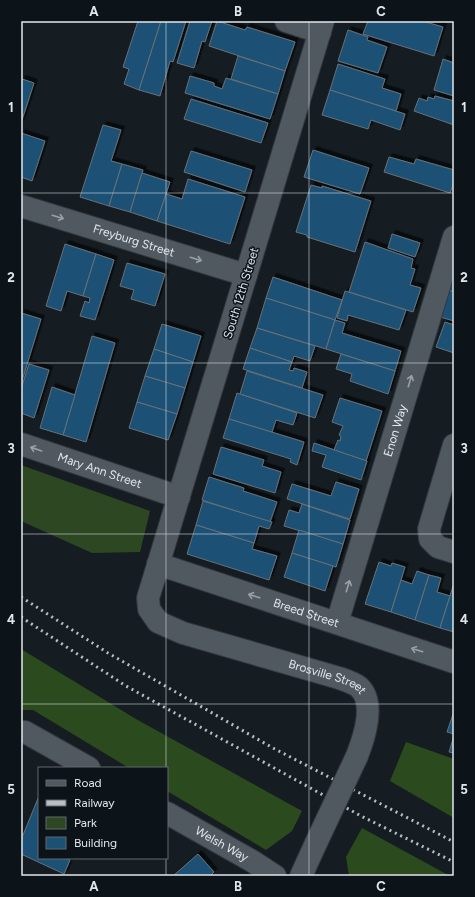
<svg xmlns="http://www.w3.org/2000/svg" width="475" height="897" viewBox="0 0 475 897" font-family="Figtree,sans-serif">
	<defs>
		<filter id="shadow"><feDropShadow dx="3.5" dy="-3.5" stdDeviation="0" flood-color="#0009"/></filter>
	</defs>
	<rect width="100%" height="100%" fill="#151d22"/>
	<path fill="#2d4722" d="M21,465l129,46 -10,41 -48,1 -71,-32z"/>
	<g fill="#2b4a1d">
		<path d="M21,649l115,70 166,92 -10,20 -26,19 -99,-59v-23h-38l-96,-58h-12z"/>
		<path d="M406,742l48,17v59l-64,-37z"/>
		<path d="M362,828l88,48h-101l-3,-19z"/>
	</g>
	<g fill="#1b5174" stroke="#677178" filter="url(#shadow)">
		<path d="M138,21h23l-22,69 -15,-6 5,-15 -6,-2z"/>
		<path d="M161,21h25l-13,41 -3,-1 -10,35 -21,-6z"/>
		<path d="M190,21h22l-7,21 -3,-1 -8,27 -17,-5z"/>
		<path d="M217,21l28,9 2,-3 48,15 -10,29 -76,-25z"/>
		<path d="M368,21h54l21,6 -9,29 -71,-22z"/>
		<path d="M348,30l20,7 -1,3 20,7 -9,26 -40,-12z"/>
		<path d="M238,56l47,15 -7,23 -47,-15z"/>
		<path d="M443,59l11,4v33l-20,-6z"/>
		<path d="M338,64l47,15 -3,9 19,6 -5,17 -66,-21z"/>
		<path d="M190,76l24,7v3l8,3 4,-11 52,16 -8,25 -85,-26z"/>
		<path d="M22,79l12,4 -13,40v-39z"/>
		<path d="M330,90l75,24 -5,16 -29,-10 -3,9 -46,-14z"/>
		<path d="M435,96l19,5v24l-40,-14 5,-13 8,3 1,-4 6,2z"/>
		<path d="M191,99l77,24 -7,20 -77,-24z"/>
		<path d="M103,125l18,5 -10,31 11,3 -13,42 -29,-9z"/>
		<path d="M21,133l24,8 -13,40 -11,-4z"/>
		<path d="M313,150l56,18 -9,26 -56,-17z"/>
		<path d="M191,151l61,19 -7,22 -61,-20z"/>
		<path d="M389,157l25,7 2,-5 38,11v12l-4,11 -66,-21z"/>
		<path d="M122,164l21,6 -13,42 -21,-6z"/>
		<path d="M142,173l28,9 -13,39 -27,-9z"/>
		<path d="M188,179l57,18 -15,47 -73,-23 9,-27 16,5z"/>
		<path d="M311,185l11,3v-2l49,15 -16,51 -48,-15v-2l-11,-3z"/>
		<path d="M392,234l28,9 -5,14 -27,-9z"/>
		<path d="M365,242l48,17 -2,9 4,1 -5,16 11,3 -8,24 -64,-20z"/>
		<path d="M65,244l31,10 -13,42 -16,-5 -6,20 -15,-5z"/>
		<path d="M96,254l18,6 -19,60 -15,-4 5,-15 4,2 1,-5 -7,-2z"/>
		<path d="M127,263l38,11 -10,32 -24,-7 3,-9 -14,-4z"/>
		<path d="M454,271v21l-6,-2z"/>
		<path d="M273,277l69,23 -7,20 -69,-22z"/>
		<path d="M448,290l6,2v29l-14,-4z"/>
		<path d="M345,291l61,19 -7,20 -51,-15 -1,6 -10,-3z"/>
		<path d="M266,298l69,22 -9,29 -69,-21z"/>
		<path d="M21,313l20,6 -20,65z"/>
		<path d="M335,320l10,3 -3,10 59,18 -6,20 -69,-22z"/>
		<path d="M445,322l9,3v28l-18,-6z"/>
		<path d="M162,324l39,12 -8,26 -39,-13z"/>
		<path d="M257,328l58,18 -5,15 -16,-5 -2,6 -42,-14z"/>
		<path d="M92,336l23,7 -29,99 -23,-7z"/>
		<path d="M250,348l42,14 -3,8 4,1 1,-3 13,4 -5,16 -59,-19z"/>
		<path d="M154,349l39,13 -8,26 -40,-12z"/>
		<path d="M341,354l54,17 -7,23 -38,-13 2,-7 -16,-5z"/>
		<path d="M29,364l20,6 -15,48 -13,-5v-24z"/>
		<path d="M247,371l76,24 -8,23 -75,-24z"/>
		<path d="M145,376l40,12 -8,26 -40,-12z"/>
		<path d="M52,387l23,8 -12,40 -23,-7z"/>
		<path d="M237,393l60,20 -4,12 -17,-5 -4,12h-1l-42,-13z"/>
		<path d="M340,398l42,13 -16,50 -32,-11 4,-10 2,1 1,-5 -2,-1 4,-9 -11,-4z"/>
		<path d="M137,402l40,12 -9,26 -39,-12z"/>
		<path d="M229,419l75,23 -7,23 -7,-3 1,-3 -68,-21z"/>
		<path d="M314,443l53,18 -6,19 -39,-13 4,-12 -14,-4z"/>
		<path d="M221,447l43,13 -2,6 19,6 -6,21 -62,-19z"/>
		<path d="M209,477l35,11 -1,3 34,11 -7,20 -68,-22z"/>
		<path d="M336,482l23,7 -9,30 -63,-20 5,-15 39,12z"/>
		<path d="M203,501l69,21 -3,7 -10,-3 -5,17 -58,-18z"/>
		<path d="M302,504l48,16 -7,24 -59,-18 5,-16 10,3z"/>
		<path d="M196,525l58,18 -2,6 25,7 -8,24 -82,-26z"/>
		<path d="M299,530l44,14 -7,23 -44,-14z"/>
		<path d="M292,553l41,13 -8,25 -41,-14z"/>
		<path d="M379,562l12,4 1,-3 13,4 -14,45 -26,-8z"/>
		<path d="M417,571l12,4 -14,45 -24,-8 10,-32 11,4z"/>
		<path d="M429,575l12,3 -4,14 13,4 -10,32 -25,-8z"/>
		<path d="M454,583v49l-14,-4z"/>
		<path d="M454,711v23l-7,-2z"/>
		<path d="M454,736v17l-5,-1z"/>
		<path d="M39,796v62h26l5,2 -6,14 -43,-20v-14z"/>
		<path d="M198,854l16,18 -4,4h-37z"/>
	</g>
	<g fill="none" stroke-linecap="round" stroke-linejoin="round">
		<g stroke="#33383d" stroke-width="24">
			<g id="minor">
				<path d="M286,21l34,11"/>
				<path id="s1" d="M323,21l-175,577 1,11 9,13 25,11 156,45c6,2 15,5 20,9 17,16 5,51 -2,69"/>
				<path id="s2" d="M21,206l225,69"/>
				<path id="s3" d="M21,444l158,53"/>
				<path d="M454,445l-25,84 1,10 8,8 16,5"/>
				<path id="s4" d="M158,564l296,98"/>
				<path id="s5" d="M337,623l117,-386"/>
				<path d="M21,732h4l64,36"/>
				<path id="s6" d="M167,813l85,48 23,15"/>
				<path d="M301,876l15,-33"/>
			</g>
		</g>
		<use href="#minor" stroke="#505960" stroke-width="22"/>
		<g stroke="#b8bec3" stroke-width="3" stroke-dasharray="2 4" stroke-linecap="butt">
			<path d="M21,597l87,56 165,95 181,94"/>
			<path d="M21,617l105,69 235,130 93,46"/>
		</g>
		<g stroke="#33383d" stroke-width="24" stroke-linecap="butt">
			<path id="minor-bridge" d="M316,843l41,-87"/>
		</g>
		<use href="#minor-bridge" stroke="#505960" stroke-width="22"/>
	</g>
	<defs><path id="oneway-shaft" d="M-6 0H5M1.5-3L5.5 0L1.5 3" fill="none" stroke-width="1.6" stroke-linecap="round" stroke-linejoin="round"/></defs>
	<g stroke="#99a0a6">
		<use href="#oneway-shaft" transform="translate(58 217) rotate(17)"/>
		<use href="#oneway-shaft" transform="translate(196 259) rotate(17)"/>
		<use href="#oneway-shaft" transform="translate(410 381) rotate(-73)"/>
		<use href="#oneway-shaft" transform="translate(36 449) rotate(-161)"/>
		<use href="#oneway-shaft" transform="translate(348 586) rotate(-73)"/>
		<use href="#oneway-shaft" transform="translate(254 596) rotate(-162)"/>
		<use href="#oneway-shaft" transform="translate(417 650) rotate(-162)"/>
	</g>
	<path fill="none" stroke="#e2e7ec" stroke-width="1" stroke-opacity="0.55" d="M166,21v747M309,21v855M21,193h433M21,363h433M21,534h433M21,704h433M166,858v18"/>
	<g text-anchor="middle" stroke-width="3" stroke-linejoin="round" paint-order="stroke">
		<g font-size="12" fill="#e2e7ec" stroke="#0c1319">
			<text dy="4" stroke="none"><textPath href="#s2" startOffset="118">Freyburg Street</textPath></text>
			<text transform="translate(241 293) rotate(-73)" y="4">South 12th Street</text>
			<text dy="4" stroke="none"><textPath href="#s5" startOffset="201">Enon Way</textPath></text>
			<text dy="4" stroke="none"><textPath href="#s3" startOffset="83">Mary Ann Street</textPath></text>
			<text dy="4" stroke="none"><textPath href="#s4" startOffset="156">Breed Street</textPath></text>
			<text dy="4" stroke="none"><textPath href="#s1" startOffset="808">Brosville Street</textPath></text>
			<text dy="4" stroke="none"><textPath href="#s6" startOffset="63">Welsh Way</textPath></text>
		</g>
	</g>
	<rect width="475" height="897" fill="none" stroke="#0c1319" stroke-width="44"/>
	<rect x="38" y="767" width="130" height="92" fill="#0c1319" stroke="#62686d"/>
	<rect x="46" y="780" width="20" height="6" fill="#505960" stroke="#62686d"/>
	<text x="74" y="787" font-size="12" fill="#e2e7ec">Road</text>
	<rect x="46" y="800" width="20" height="6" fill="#b8bec3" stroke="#62686d"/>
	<text x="74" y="807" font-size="12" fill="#e2e7ec">Railway</text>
	<rect x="46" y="817" width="20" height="12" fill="#2d4722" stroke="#62686d"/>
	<text x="74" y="827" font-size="12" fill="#e2e7ec">Park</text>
	<rect x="46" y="837" width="20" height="12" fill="#1b5174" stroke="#62686d"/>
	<text x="74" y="847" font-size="12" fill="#e2e7ec">Building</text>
	<rect x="22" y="22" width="431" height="853" fill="none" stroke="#e2e7ec" stroke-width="1.5"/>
	<g font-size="13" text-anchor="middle" font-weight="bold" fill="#e2e7ec">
		<text x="94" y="16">A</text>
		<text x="238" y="16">B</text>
		<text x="381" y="16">C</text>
		<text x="11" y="112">1</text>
		<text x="464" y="112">1</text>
		<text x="11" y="282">2</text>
		<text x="464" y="282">2</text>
		<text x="11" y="453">3</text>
		<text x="464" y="453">3</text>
		<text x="11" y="624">4</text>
		<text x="464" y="624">4</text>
		<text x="11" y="794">5</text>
		<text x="464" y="794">5</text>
		<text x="94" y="891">A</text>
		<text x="238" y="891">B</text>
		<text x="381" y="891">C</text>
	</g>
</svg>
